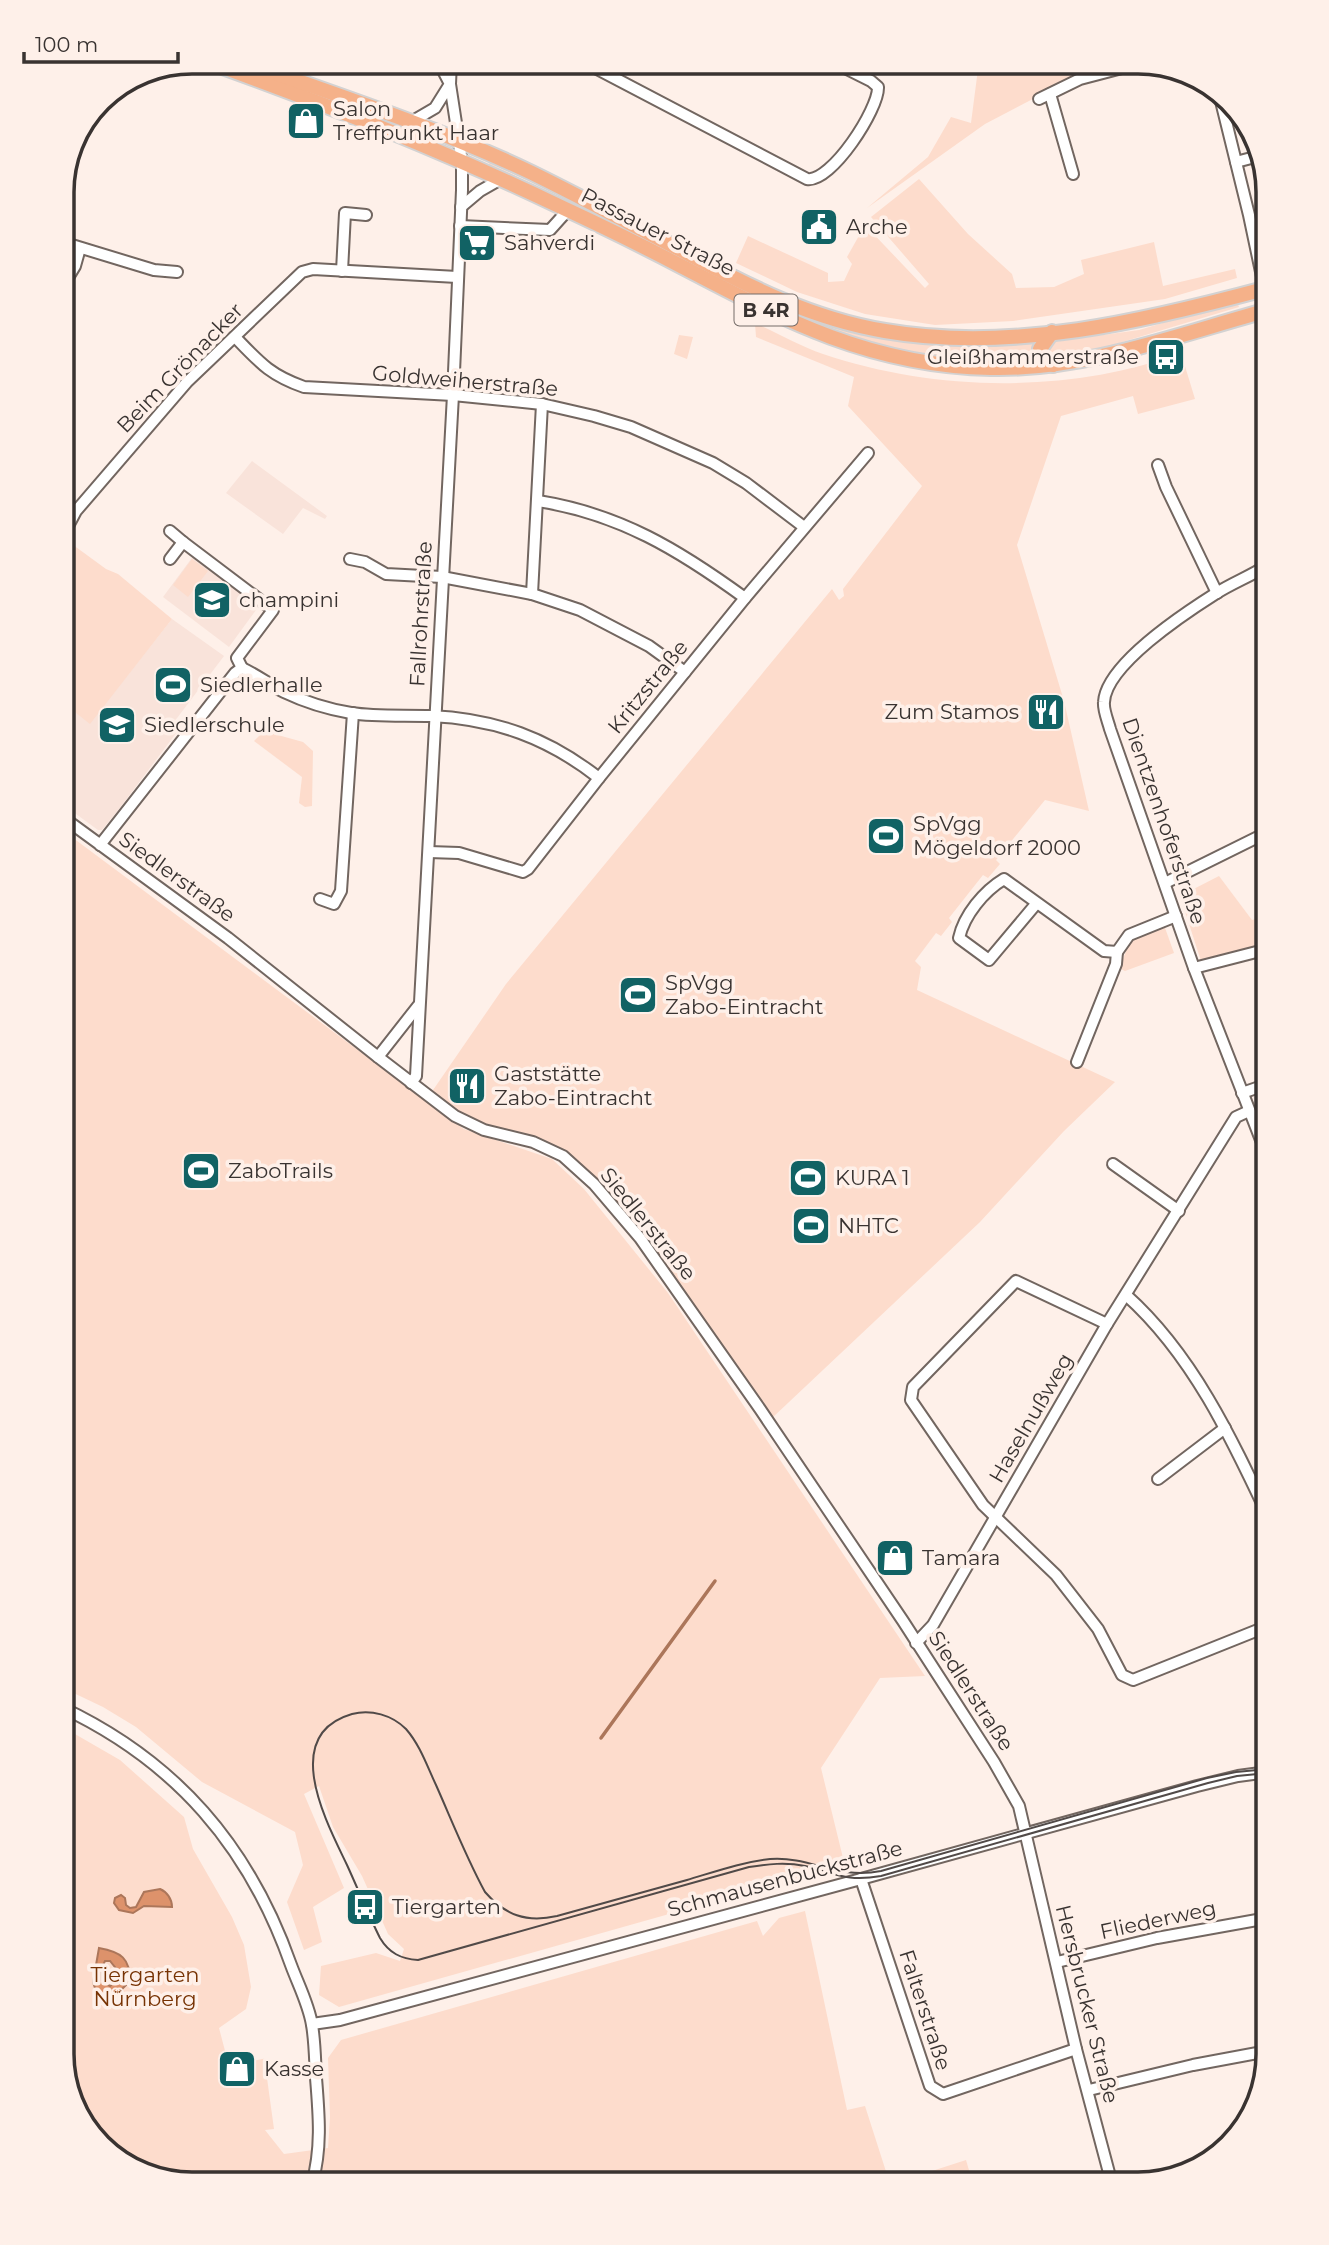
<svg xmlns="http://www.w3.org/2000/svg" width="1329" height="2245" viewBox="0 0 1329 2245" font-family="Montserrat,sans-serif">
	<rect width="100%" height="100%" fill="#fef0e9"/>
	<g fill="#f9e3da">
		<path d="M252,461l75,55 -2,3 -22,-11 -20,26 -57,-41z"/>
		<path d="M194,555l67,48 -32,44 -66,-50z"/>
		<path d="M172,619l52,37 -53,70 6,6 -58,77 -17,21h-4l-37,-27v-82l10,-12 19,14z"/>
	</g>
	<g fill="#fddccc">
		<path d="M970,62h94l13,6 -2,9 -90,47 -118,84 61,-51 23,-40 20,6 7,-54 -9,-5z"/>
		<path d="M489,163l65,32 35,14 140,72 -2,2 -240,-116z"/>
		<path d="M919,179l49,55 44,40 4,14 38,-1 30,-13 -3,-14 73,-18 9,44 72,-17 2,9 -72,21 -152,22 -78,4 -70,-11 -68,-22 -61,-29 12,-27 80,37v9l16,-1 8,-17 -5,-7 18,-32 60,63 4,-4 -58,-67z"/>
		<path d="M767,300l36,15 233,27 -4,9v10c-62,2 -123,-3 -182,-22 -29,-9 -57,-24 -85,-36z"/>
		<path d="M1237,301l2,6 -140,42 -41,8 -11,-4v-9l6,-2 86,-12z"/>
		<path d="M755,323c22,10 45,23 68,31 112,38 247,40 358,-1l14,46 -57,15 -5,-18 -72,20 -44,129 47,156 25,110 -44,-11 -49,60 4,4 -12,14 -5,-3 -34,43 3,4 -11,14 -5,-3 -21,28 6,6 -4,23 198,92 -51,49 -84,91 -209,197 -88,-131 -40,-54 -66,-73 -100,-38 -46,-30 75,-109 326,-395 7,11 5,-4 -1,-7 79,-103 -74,-80 6,-29 -98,-40z"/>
		<path d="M679,335l14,2 -6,22 -13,-5z"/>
		<path d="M69,542l37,27 12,5 54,45 -82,105 -19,-15 -10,12v-171z"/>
		<path d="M192,559l16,12 -20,26 -15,-12z"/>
		<path d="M267,732l36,10 10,9 -1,55 -7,1 -6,-4 3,-26 -48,-36 7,-7z"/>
		<path d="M61,829l403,300 88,30 32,30 84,104 257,383 -45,2 -59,90 23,94 -46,20 -26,7 -71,16 -362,102 -20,-12 2,-29 55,-13 24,8 4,-12 -16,-15 -26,-58 -29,-49 -14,-41 -15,8 40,94 -31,19 9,35 -18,8 -17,-48 16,-37 -8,-33 -93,-50 -66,-55 -33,-20 -42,-20z"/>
		<path d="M1219,876l33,44 16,-4v28l-67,17 -21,-65z"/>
		<path d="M1164,925l10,28 -49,18 -6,-3 11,-26z"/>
		<path d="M61,1726l59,34 64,57 9,32 39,68 12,28 7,42 -5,22 -27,19 10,38 38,-8 4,19 -4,1 7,51 -9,1 19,24 44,-6 2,-31 -2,-59 13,-18 416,-119 6,15 16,-18 26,-7 42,199 18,-4 25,78 -706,-1 -65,-21 -44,-51 -14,-58z"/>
		<path d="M966,2160l7,24h-81z"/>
	</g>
	<g fill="#dd926b" stroke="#ac765a" stroke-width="2" fill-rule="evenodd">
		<path d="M160,1889c7,3 12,10 12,18l-28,-1 -11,7 -14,-3 -5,-7 1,-5 6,-3 4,3 1,7 4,3 6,-1 8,-15z"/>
		<path d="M99,1948c22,4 31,10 31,33l-14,14 -9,2 -11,-6 -3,-9zM105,1961h5l8,10 -3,11 -5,4 -9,-6v-11z"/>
	</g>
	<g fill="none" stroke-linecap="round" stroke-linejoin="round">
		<path stroke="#ac765a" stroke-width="3.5" d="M601,1738l114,-157"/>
		<g stroke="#726660" stroke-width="14">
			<g id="minor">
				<path d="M582,61l225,118c24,4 72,-70 71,-92l-7,-6 -40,-20"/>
				<path d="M1219,93l30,122 19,90"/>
				<path d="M1050,94l23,80"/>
				<path d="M1039,99l41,-20 65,-17"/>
				<path d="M411,122l24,-14 15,-24 -12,-23"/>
				<path d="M1236,162l23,-6"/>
				<path d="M461,207l19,-16 21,-12"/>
				<path d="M460,226l90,4 18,-20"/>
				<path d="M62,242l92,28 23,2"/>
				<path d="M342,271l3,-58 21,2"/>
				<path d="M61,289l14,-23 5,-18"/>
				<path d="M235,337c25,26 35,38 69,50l149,8 89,9 52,12 37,11 82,36 33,20 58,44"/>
				<path d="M1158,465l8,22 51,106"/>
				<path d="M538,501c82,13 141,49 207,97"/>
				<path d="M67,528l9,-17 111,-129 115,-110 11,-3 144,8"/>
				<path d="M170,531l13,11"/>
				<path d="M170,559l13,-17 90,68 -36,48 5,10"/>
				<path d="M350,559l15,3 21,12 56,3 90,17 48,16 69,36 36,26"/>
				<path d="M1259,570l9,12"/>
				<path d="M532,594l10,-190"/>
				<path d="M61,816l167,122 150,119 77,59 29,14 49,12 30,14 31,28 46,54 120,171 143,212 91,141 25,44 57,243 36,135"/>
				<path d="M100,845l135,-172 7,-5c15,7 28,17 42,24 21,10 43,17 67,21 25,4 54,2 80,3 65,3 117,22 168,62"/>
				<path d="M429,852l30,1 64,19 5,-3 71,-91 146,-180 123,-145"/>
				<path d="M1165,883l103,-51"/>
				<path d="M320,899l14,5 7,-13 12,-178"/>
				<path d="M1036,904l-47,56 -30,-22c5,-23 25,-47 45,-59l100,72 13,1 12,-17 47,-19"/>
				<path d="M1194,968l74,-19"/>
				<path d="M378,1057l40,-51"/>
				<path d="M1077,1062l39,-98 1,-12"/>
				<path d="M411,1083l5,-7 37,-681 9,-205v-28l-12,-78 1,-23"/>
				<path d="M1242,1093l26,-9"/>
				<path d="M1268,1158l-74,-190 -84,-239c-2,-8 -7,-19 -6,-27 2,-37 81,-89 111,-108 17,-11 36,-18 53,-29"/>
				<path d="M1113,1164l66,47"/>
				<path d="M1126,1295c66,59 105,142 142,221"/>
				<path d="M1107,1324l-91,-43 -103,106 -2,13 72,105 73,70 42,54 24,46 11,5 135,-54"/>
				<path d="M1158,1479l67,-51"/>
				<path d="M916,1643l17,-18 174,-301 129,-207 13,-6"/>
				<path d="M61,1707c115,54 188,139 230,258 7,19 18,40 21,60 3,17 3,36 4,53 3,37 6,70 -4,106"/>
				<path d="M861,1879l69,207 13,8 133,-45"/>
				<path d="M1057,1962l100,-24 111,-20"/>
				<path d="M312,2024l28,-4 521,-141 336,-93 41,-10 30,-4"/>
				<path d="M1089,2090l104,-25 75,-14"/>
			</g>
		</g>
		<g stroke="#d3d2d2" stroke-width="18">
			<g id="major">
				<path d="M206,61c120,43 238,90 353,145 41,19 82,39 122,60 103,54 190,100 310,102 95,2 186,-33 277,-58"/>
				<path d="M241,61c98,35 197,67 291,112 51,25 101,52 151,78 64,35 129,68 202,80 127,22 260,-10 383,-43"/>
				<path d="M1052,332l-12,17 3,11 10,5"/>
			</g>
		</g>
		<use href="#minor" stroke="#fff" stroke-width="10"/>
		<use href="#major" stroke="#f5b189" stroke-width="14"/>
		<path stroke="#514a48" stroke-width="2" d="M1268,1773l-31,3 -29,7 -327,93c-34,6 -44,-2 -76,-10 -19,-4 -37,-2 -56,1l-331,93c-17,-1 -29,-7 -38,-22 -12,-24 -22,-49 -33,-73 -20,-42 -68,-130 5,-151 19,-5 40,1 54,15 14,16 21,37 30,56 16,36 30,72 49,107 20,23 41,31 72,24 43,-12 86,-24 130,-36 27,-8 55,-18 83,-21 42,-3 66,21 111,12l326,-93 29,-6 32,-3"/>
	</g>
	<defs>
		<g id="shop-square" transform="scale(2.0125)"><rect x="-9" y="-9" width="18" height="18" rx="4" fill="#116264" stroke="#fef0e9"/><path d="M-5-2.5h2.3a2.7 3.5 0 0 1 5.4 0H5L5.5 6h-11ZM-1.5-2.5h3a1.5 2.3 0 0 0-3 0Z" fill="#fff"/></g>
		<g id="civic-square" transform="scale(2.0125)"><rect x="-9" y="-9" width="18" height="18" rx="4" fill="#116264" stroke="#fef0e9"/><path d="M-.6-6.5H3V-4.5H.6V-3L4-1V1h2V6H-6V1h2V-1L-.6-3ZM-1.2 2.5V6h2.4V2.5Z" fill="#fff"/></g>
		<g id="supermarket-square" transform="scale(2.0125)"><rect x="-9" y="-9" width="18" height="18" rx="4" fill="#116264" stroke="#fef0e9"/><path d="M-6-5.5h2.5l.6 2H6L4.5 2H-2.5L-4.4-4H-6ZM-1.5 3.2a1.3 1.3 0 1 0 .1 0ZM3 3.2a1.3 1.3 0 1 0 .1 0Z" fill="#fff"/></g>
		<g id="bus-square" transform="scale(2.0125)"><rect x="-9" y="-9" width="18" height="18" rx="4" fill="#116264" stroke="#fef0e9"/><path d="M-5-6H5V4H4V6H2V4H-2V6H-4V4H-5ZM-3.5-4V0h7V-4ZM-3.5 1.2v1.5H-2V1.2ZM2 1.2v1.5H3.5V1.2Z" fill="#fff"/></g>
		<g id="school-square" transform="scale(2.0125)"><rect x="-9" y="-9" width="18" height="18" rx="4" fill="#116264" stroke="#fef0e9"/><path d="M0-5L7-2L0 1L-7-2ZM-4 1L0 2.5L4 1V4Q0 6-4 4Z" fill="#fff"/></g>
		<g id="stadium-square" transform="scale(2.0125)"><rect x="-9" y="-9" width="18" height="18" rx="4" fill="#116264" stroke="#fef0e9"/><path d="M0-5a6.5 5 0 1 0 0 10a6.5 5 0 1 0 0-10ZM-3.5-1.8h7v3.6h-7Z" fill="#fff"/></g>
		<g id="restaurant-square" transform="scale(2.0125)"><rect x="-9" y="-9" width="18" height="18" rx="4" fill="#116264" stroke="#fef0e9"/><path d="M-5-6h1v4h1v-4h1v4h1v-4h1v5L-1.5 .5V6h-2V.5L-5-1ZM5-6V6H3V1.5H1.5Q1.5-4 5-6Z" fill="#fff"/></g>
	</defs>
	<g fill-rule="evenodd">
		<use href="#shop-square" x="306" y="121"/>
		<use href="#civic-square" x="819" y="227"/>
		<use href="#supermarket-square" x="477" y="243"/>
		<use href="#bus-square" x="1166" y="357"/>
		<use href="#school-square" x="212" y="600"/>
		<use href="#stadium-square" x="173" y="685"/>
		<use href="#restaurant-square" x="1046" y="712"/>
		<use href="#school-square" x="117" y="725"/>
		<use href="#stadium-square" x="886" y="836"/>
		<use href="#stadium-square" x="638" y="995"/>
		<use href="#restaurant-square" x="467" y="1086"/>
		<use href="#stadium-square" x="201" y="1171"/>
		<use href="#stadium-square" x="808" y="1178"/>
		<use href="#stadium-square" x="811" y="1226"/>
		<use href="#shop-square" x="895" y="1558"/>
		<use href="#bus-square" x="365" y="1907"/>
		<use href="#shop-square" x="237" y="2069"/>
	</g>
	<g text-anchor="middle" stroke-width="7" stroke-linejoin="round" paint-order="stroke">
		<rect fill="#fef0e9" stroke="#746c68" stroke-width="2" x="734.5" y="294.5" width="63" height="31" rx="5"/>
		<g font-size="19" font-weight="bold" fill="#393331">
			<text x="766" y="317">B 4R</text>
		</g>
		<g font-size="21" fill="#393331" stroke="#fef0e9" text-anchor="start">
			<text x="333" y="116">Salon<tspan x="333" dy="24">Treffpunkt Haar</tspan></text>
			<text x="846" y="234">Arche</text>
			<text x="504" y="250">Sahverdi</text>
			<text x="1139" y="364" text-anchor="end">Gleißhammerstraße</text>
			<text x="239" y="607">champini</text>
			<text x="200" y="692">Siedlerhalle</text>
			<text x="1019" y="719" text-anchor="end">Zum Stamos</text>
			<text x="144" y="732">Siedlerschule</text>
			<text x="913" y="831">SpVgg<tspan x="913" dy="24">Mögeldorf 2000</tspan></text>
			<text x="665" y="990">SpVgg<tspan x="665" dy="24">Zabo-Eintracht</tspan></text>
			<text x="494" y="1081">Gaststätte<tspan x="494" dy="24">Zabo-Eintracht</tspan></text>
			<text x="228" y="1178">ZaboTrails</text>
			<text x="835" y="1185">KURA 1</text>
			<text x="838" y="1233">NHTC</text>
			<text x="922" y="1565">Tamara</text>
			<text x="392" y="1914">Tiergarten</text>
			<text x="264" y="2076">Kasse</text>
		</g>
		<g font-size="21" fill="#393331" stroke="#fef0e9">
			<text transform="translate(658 232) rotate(27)" y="7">Passauer Straße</text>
			<text transform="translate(180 368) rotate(-46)" y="7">Beim Grönacker</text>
			<text transform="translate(465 381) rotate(5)" y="7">Goldweiherstraße</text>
			<text transform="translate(421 614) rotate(-87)" y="7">Fallrohrstraße</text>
			<text transform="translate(648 687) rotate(-51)" y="7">Kritzstraße</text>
			<text transform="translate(1164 821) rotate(71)" y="7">Dientzenhoferstraße</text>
			<text transform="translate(177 877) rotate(36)" y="7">Siedlerstraße</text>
			<text transform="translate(648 1224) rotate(51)" y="7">Siedlerstraße</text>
			<text transform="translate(1031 1418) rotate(-60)" y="7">Haselnußweg</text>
			<text transform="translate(971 1691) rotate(57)" y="7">Siedlerstraße</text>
			<text transform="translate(785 1879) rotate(-15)" y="7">Schmausenbuckstraße</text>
			<text transform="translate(1158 1920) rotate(-12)" y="7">Fliederweg</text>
			<text transform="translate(1087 2004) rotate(76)" y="7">Hersbrucker Straße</text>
			<text transform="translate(925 2010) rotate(72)" y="7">Falterstraße</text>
		</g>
		<g font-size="21" fill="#773304" stroke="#fef0e9">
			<text x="145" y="1982">Tiergarten<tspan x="145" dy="24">Nürnberg</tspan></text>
		</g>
	</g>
	<path d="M0 0H1329V2245H0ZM192 74H1138A118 118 0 0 1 1256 192V2054A118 118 0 0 1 1138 2172H192A118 118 0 0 1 74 2054V192A118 118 0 0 1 192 74Z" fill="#fef0e9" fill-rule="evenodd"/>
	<path fill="none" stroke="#393331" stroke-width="3.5" d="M192 74H1138A118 118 0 0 1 1256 192V2054A118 118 0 0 1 1138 2172H192A118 118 0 0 1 74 2054V192A118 118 0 0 1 192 74Z"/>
	<path d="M24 52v10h154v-10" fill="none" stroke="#393331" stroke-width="3.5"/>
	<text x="35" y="52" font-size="21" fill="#393331" stroke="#fef0e9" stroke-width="5" paint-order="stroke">100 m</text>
</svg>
